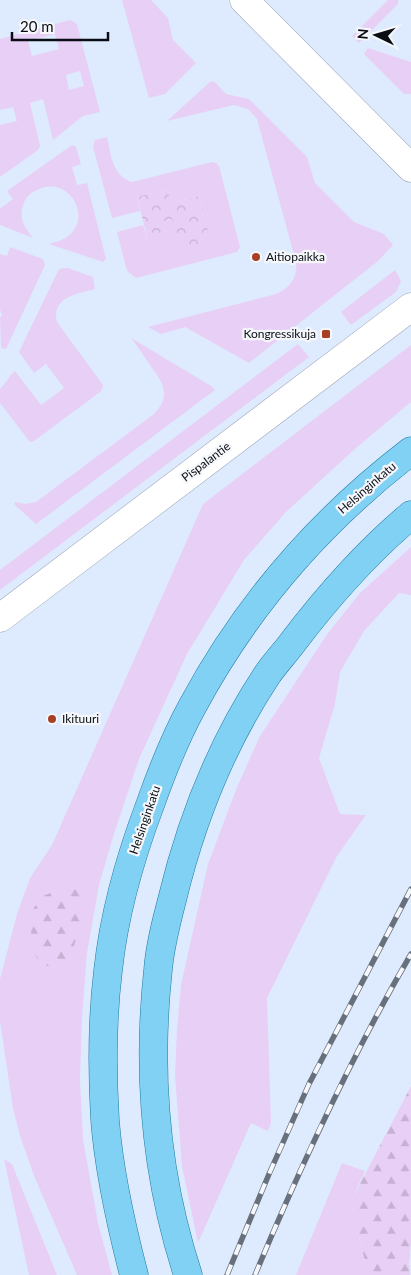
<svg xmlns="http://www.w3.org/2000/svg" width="411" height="1275" viewBox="0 0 411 1275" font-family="Lato,sans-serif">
	<defs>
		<pattern id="forest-firs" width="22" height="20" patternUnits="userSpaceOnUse" patternTransform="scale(1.25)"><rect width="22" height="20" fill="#e8cff6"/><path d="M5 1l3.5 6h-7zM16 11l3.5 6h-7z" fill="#c6b1d2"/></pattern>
		<pattern id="park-crowns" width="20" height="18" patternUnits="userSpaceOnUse" patternTransform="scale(1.25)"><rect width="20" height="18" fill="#e8cff6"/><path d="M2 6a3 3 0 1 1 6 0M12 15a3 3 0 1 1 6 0" fill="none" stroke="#c6b1d2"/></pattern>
	</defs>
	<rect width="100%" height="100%" fill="#deebfe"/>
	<g fill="#e8cff6" fill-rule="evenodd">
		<path d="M122,0h29l17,18 5,22 23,23 -31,31 -16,4z"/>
		<path d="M388,0h10v4l-39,39 -7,-7z"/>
		<path d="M70,20l7,4 23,88 -17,4 -30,24 -10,-41 -13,4 10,43 -2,4 -38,27v-52l17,-4 -4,-14 -13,3v-71zM55,34l4,15 -27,7 -4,-15zM80,71l4,15 -15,4 -3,-15z"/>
		<path d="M368,48l43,14v32h-7l-40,-40z"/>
		<path d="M211,81l4,1 11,12 23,5 58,58 8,26 39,39 30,12 9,11 -15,16 -129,102 -64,-36 -24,7 -13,-7 128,-33c14,-6 22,-17 20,-32l-39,-143 -9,-10 -14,-4 -67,16z"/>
		<path d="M107,137c4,17 5,39 25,45l80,-20 4,1 3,3 21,81 -3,5 -101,26 -9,-7 -10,-39 26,-7 5,16 12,-19 13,-3 38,22 -12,-45 -28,7 -4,-14 -30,8 3,14 -28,7 -19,-71 2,-7z"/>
		<path d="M72,145l4,2 5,17 -9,3 5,18 10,-2 19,76 -3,3 -54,-18c54,-10 24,-73 -12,-54 -7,3 -11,7 -13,13 -6,15 0,24 9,35l-33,-13v-18l1,1 12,-9 -6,-8z"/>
		<path d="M10,247l33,12 2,6 -39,84 -5,-1 -1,-31 2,-1 -2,-7v-55l7,2z"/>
		<path d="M62,268h6l25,9 2,12c-18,5 -44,8 -38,33l46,63 -1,5 -2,2 -66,49 -4,1 -30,-39v-14c6,-6 9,-13 15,-18l26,34 23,-17 -18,-24 -12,9 -15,-21 39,-81z"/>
		<path d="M395,270l6,11 -5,11 -45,33 -10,-13z"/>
		<path d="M131,338l80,48 4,4 -179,134 -22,-20 1,-2 10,2 11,-2 118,-88c18,-19 9,-31 -4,-49 -6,-9 -12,-18 -19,-27z"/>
		<path d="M298,344l11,13 -309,233v-20z"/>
		<path d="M411,345v57l-55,46 -71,65 -41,47 -57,94 -48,105 -26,78 -14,48 -12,68 -5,65 -2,62 3,59 15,84 14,52h-35l-43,-99 -13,-37 -8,-30 -13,-88v-42l17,-65 13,-36 22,-33 151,-341z"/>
		<path d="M411,547v48l-12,-2 -35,38 -24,41 -5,32 -16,54 21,56 26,1 -29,41 -70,142 4,125 -3,8 -17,-8 -53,120 -16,-77 -7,-90 2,-47 4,-44 27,-121 29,-77 23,-51 68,-103 32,-40z"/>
		<path d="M4,1159l8,5 45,111h-28z"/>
		<path d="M342,1163l23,8 -14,30 15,65 -18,9h-52z"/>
	</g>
	<g fill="url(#forest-firs)">
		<path d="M62,888l16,2 6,15 -15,62 -23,-1 -9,-7 -6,-24 2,-26 10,-13z"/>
		<path d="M411,1086v157l-2,20 1,12h-62l18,-9 -15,-65z"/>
	</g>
	<path fill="url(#park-crowns)" d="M167,189l4,14 28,-7 12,45 -31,8 -8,-30 -11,3 4,14 -17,5 -11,-44z"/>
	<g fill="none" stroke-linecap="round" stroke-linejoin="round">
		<g stroke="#9da8ba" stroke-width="29">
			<g id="minor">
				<path d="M244,0l167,168"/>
				<path d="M0,618l411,-311"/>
			</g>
		</g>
		<g stroke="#1f79a0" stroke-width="29">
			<g id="major">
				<path d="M134,1275c-13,-50 -25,-103 -29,-155 -3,-50 -3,-100 3,-149 6,-57 22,-113 42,-166 12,-34 25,-67 42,-98 54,-101 129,-187 219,-256"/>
				<path d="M188,1275c-32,-98 -41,-203 -30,-305 2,-24 8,-47 14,-70 19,-79 50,-157 95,-225 8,-12 18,-22 26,-33 35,-46 74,-90 118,-127"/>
			</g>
		</g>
		<use href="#minor" stroke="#fff" stroke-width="28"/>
		<use href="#major" stroke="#80d1f3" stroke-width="28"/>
		<g stroke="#68707c" stroke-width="5.5">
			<g id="rail">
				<path d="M227,1275l42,-101 40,-90 102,-195"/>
				<path d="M255,1275c46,-110 96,-218 156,-321"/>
			</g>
		</g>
		<use href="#rail" stroke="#f5f7fb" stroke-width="4" stroke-dasharray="11" stroke-linecap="butt"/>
	</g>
	<g fill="#a73f24" stroke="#f5f7fb" stroke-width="2">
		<circle cx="256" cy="257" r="5"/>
		<rect x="321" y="329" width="10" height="10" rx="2.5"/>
		<circle cx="52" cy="719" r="5"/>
	</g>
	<g text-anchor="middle" stroke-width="4.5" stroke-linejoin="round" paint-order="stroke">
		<g font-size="12" fill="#0a0e14" stroke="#f5f7fb" text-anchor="start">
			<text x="266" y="261">Aitiopaikka</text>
			<text x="316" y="338" text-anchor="end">Kongressikuja</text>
			<text x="62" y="723">Ikituuri</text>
		</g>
		<g font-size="12" fill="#0a0e14" stroke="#f5f7fb">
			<text transform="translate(206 462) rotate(-37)" y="4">Pispalantie</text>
			<text transform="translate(367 488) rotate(-41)" y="4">Helsinginkatu</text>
			<text transform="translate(145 820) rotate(-71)" y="4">Helsinginkatu</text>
		</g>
	</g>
	<g transform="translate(376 35) rotate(275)" stroke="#f5f7fb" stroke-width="4" paint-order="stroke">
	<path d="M0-4L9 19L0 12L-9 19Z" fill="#0a0e14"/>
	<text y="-8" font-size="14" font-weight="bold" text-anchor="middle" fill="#0a0e14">N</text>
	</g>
	<path d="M12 32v8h96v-8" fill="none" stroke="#0a0e14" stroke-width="2.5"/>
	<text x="20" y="32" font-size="15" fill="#0a0e14" stroke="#f5f7fb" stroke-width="4" paint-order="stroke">20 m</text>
</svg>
